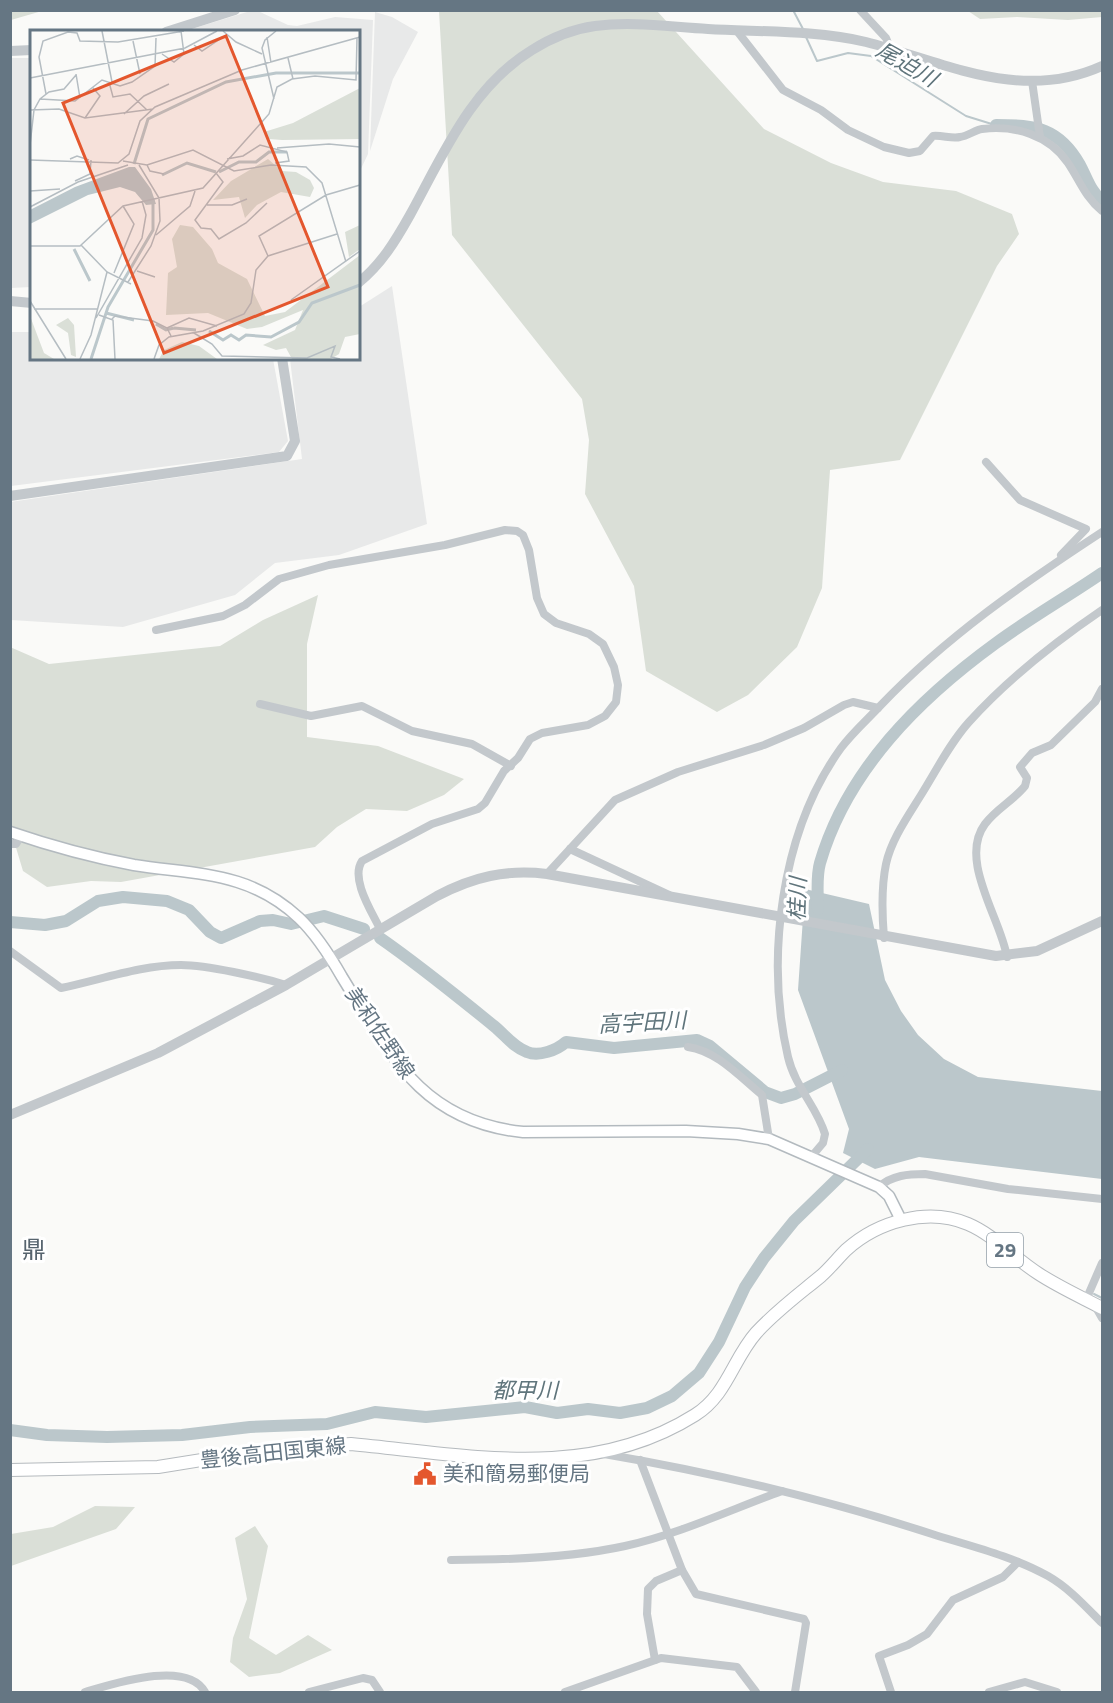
<svg xmlns="http://www.w3.org/2000/svg" width="1113" height="1703" viewBox="0 0 1113 1703" font-family="'Titillium Web','Noto Sans JP',sans-serif">
	<rect width="100%" height="100%" fill="#fafaf8"/>
	<g fill="#e8e9e9">
		<path d="M247,12h13l28,13 9,1 38,-9 38,3 -5,134 -9,19 -1,-141h-176z"/>
		<path d="M375,12l17,5 26,15 -25,47 -23,72z"/>
		<path d="M10,58h21v229l-20,1z"/>
		<path d="M392,286l35,238 -88,31 -64,8 -40,32 -112,32 -112,-7 -1,-118 292,-43 -12,-100 68,-1 1,-51z"/>
		<path d="M10,332h21l1,26 241,1 15,82 -9,11 -268,34z"/>
	</g>
	<g fill="#dadfd7">
		<path d="M11,10h31v1l-31,9z"/>
		<path d="M1102,10v7l-34,3 -51,-3 -37,2 -12,-8z"/>
		<path d="M439,11h218l107,118 67,34 52,19 73,9 56,23 7,20 -22,32 -97,194 -70,10 -8,118 -25,59 -49,48 -31,17 -71,-41 -12,-85 -49,-92 4,-54 -7,-41 -130,-164z"/>
		<path d="M318,595l-11,49v93l71,9 86,33 -20,16 -37,16 -41,-2 -29,18 -22,20 -194,35 -30,-1 -44,6 -24,-16 -12,-40 -1,-184 39,17 171,-18 43,-26z"/>
		<path d="M95,1506l40,1 -19,22 -105,37v-32l42,-7z"/>
		<path d="M255,1526l13,20 -19,92 27,17 32,-20 24,15 -52,23 -31,4 -19,-15 3,-24 14,-39 -12,-61z"/>
	</g>
	<path fill="#bbc7cb" d="M805,889l64,15 16,76 16,31 17,24 26,24 34,18 124,14v88l-183,-22 -44,12 -32,-16 6,-24 -51,-139z"/>
	<g fill="none" stroke-linecap="round" stroke-linejoin="round">
		<g stroke="#bbc7cb" stroke-width="2">
			<path d="M793,10l10,19"/>
			<path d="M806,37l11,24 31,-8 23,3 95,60 29,9"/>
			<path d="M1094,1294l8,4"/>
		</g>
		<g stroke="#bbc7cb" stroke-width="12">
			<path d="M996,125c40,0 63,3 84,40 7,13 11,27 22,36"/>
			<path d="M818,909c0,-15 -2,-32 2,-46 27,-93 99,-164 176,-220 34,-25 71,-46 106,-70"/>
			<path d="M10,922l35,3 21,-4 32,-20 25,-4 44,4 22,9 21,22 11,6 39,-17 13,-1 18,4 33,-8 40,13"/>
			<path d="M380,938c39,27 77,58 114,88 11,9 19,21 33,26 12,5 30,-2 39,-10l48,6 83,-8 13,6 55,46 16,6 14,-4 47,-24"/>
			<path d="M10,1430l37,5 60,2 75,-2 68,-8 77,-3 48,-12 51,5 99,-10 32,6 31,-4 32,4 27,-5 25,-12 27,-23 20,-31 26,-55 19,-29 30,-37 74,-72"/>
		</g>
		<g stroke="#b3babf" stroke-width="13">
			<path id="secondary" d="M10,832c41,14 81,25 124,33 63,10 115,6 165,53 18,17 31,38 43,59 48,78 80,145 181,155l163,-1 52,3 31,5 110,48 10,9 12,24"/>
		</g>
		<g stroke="#b5babe" stroke-width="14">
			<path id="primary" d="M10,1470l148,-3 106,-17 87,-6c117,11 238,38 344,-29 32,-20 38,-56 61,-82 20,-22 42,-38 65,-57 9,-8 16,-17 25,-26 32,-29 82,-43 122,-26 26,11 47,35 71,50 20,13 42,23 63,34"/>
		</g>
		<g stroke="#c3c8cc" stroke-width="8">
			<path d="M860,10l26,28 5,12"/>
			<path d="M737,31l46,59 38,20 27,20 36,17 25,6 11,-2 13,-15c9,-1 19,3 27,1 8,-1 15,-7 22,-8 33,-4 67,6 86,34 12,18 17,34 34,48"/>
			<path d="M1032,81l8,56"/>
			<path d="M986,462l34,38 66,29 -25,26"/>
			<path d="M156,630l67,-14 22,-11 34,-26 50,-14 116,-20 60,-15 12,1 6,4 6,15 8,48 7,16 12,9 33,11 14,10 11,23 4,18 -2,17 -11,14 -17,9 -46,8 -12,6 -12,19 -14,13 -19,32 -7,6 -46,15 -70,37c-12,18 10,51 18,68"/>
			<path d="M260,704l51,12 51,-10 50,25 60,13 39,22"/>
			<path d="M10,844h6l5,-8"/>
			<path d="M570,849l99,46"/>
			<path d="M547,874l68,-74 63,-28 86,-27 40,-17 40,-23 9,-3 25,6"/>
			<path d="M884,938c-2,-24 -3,-50 2,-74 5,-24 22,-48 35,-69 15,-24 29,-52 48,-73 38,-42 86,-80 133,-112"/>
			<path d="M10,951l51,37c39,-8 80,-23 120,-23 26,0 79,12 105,20"/>
			<path d="M1007,957c-6,-38 -49,-97 -22,-133 11,-15 29,-24 40,-38l2,-8 -7,-11 12,-14 19,-8 44,-43 7,-13"/>
			<path d="M688,1047c29,4 52,30 74,48l7,44"/>
			<path d="M812,1156l11,-13 2,-9c-8,-27 -30,-47 -37,-77 -23,-99 -7,-226 53,-309 12,-16 27,-29 40,-43 65,-68 143,-122 221,-173"/>
			<path d="M879,1187c13,-12 30,-13 46,-13l83,15 94,10"/>
			<path d="M1086,1300l16,-37"/>
			<path d="M1094,1304l8,14"/>
			<path d="M604,1454c112,19 220,45 328,80 38,12 80,22 116,42 21,12 37,30 54,47"/>
			<path d="M640,1460l42,110 14,24 108,25 2,4 -11,69"/>
			<path d="M451,1560c52,0 124,-3 174,-14 54,-12 105,-36 157,-55"/>
			<path d="M655,1660l-8,-46 1,-25 8,-8 26,-11"/>
			<path d="M85,1692c28,-8 102,-33 120,0"/>
			<path d="M309,1692l54,-14 9,2 8,12"/>
			<path d="M565,1692l96,-34 76,9 19,25"/>
			<path d="M891,1692l-12,-36 29,-11 19,-11 26,-34 50,-23 15,-15"/>
			<path d="M989,1692l36,-10 32,10"/>
		</g>
		<g stroke="#c3c8cc" stroke-width="10">
			<path d="M166,32l69,-22"/>
			<path d="M10,51l22,-1"/>
			<path d="M358,283c23,-18 38,-43 52,-68 33,-60 61,-128 122,-165 19,-12 41,-21 63,-24 38,-5 75,1 113,3 50,3 109,1 158,13 79,20 154,61 236,24"/>
			<path d="M10,301l22,2"/>
			<path d="M10,496l277,-40 8,-15 -13,-83"/>
			<path d="M10,1115l148,-62 128,-68 151,-89c36,-19 69,-27 110,-22l449,82 41,-5 65,-30"/>
		</g>
		<use href="#secondary" stroke="#fff" stroke-width="10"/>
		<use href="#primary" stroke="#fff" stroke-width="12"/>
	</g>
	<defs>
		<g id="civic-bare" transform="scale(1.8)"><path d="M-.6-6.5H3V-4.5H.6V-3L4-1V1h2V6H-6V1h2V-1L-.6-3ZM-1.2 2.5V6h2.4V2.5Z" fill="#e4572e" stroke="#fff" stroke-width="2.5" paint-order="stroke"/></g>
	</defs>
	<g fill-rule="evenodd">
		<use href="#civic-bare" x="425" y="1474"/>
	</g>
	<g text-anchor="middle" stroke-width="6" stroke-linejoin="round" paint-order="stroke">
		<rect fill="#fff" stroke="#939fa8" stroke-width="1.5" x="987" y="1233" width="36" height="34" rx="4.5"/>
		<g font-size="20" font-weight="bold" fill="#657683">
			<text x="1005" y="1257">29</text>
		</g>
		<g font-size="21" fill="#657683" stroke="#fff">
			<text transform="translate(380 1033) rotate(56)" y="7">美和佐野線</text>
			<text transform="translate(273 1453) rotate(-6)" y="7">豊後高田国東線</text>
		</g>
		<g font-size="21" fill="#657683" stroke="#fff" text-anchor="start">
			<text x="443" y="1481">美和簡易郵便局</text>
		</g>
		<g font-size="22" font-style="italic" fill="#60757c" stroke="#fff">
			<text transform="translate(907 64) rotate(30)" y="8">尾迫川</text>
			<text transform="translate(797 899) rotate(-88)" y="8">桂川</text>
			<text transform="translate(642 1022) rotate(-3)" y="8">高宇田川</text>
			<text x="525" y="1398">都甲川</text>
		</g>
		<g font-size="24" fill="#57646e" stroke="#fff">
			<text x="34" y="1258">鼎</text>
		</g>
	</g>
	<g transform="translate(30 30)">
		<rect width="330" height="330" fill="#fafaf8"/>
		<path d="M330,58v51l-78,1 -13,-1 -5,-7 29,-9zM238,129l14,12 14,1 14,8 4,8 -4,9 -29,-5 -24,13 -12,13 -6,-21 -26,3 18,-19zM150,195l13,2 19,22 6,14 29,16 18,37 20,-4 75,-57v79l-15,3 -6,17 -8,5h-39l-6,-11 -10,2 -13,-5 32,-15 8,-20 -41,17 -15,2 -39,-16 -42,2 2,-42 9,-6 -5,-28zM330,195v24l-11,8 -4,-25zM0,286l14,37 10,6h-24zM38,288l6,7 2,32 -5,-2 -3,-22 -12,-8zM152,312l17,4 18,13h-58l5,-9z" fill="#dadfd7"/>
		<path d="M99,137h6l16,22 5,15 -10,1 -11,-13 -15,-5 -32,8 -58,29v-14l45,-23z" fill="#bbc7cb"/>
		<path fill="none" stroke="#bbc7cb" stroke-width="3" d="M104,134l14,-45 78,-37 50,-9h84M189,142l20,-10h17l13,-10h18M132,145l25,-12 29,9M44,219l16,32M76,283l28,7M126,294l10,6 8,-2M144,298l22,2M179,301l14,9 8,-5 8,5 7,-5 25,2 28,-15 13,-19 48,-18M61,329l17,-52 45,-77v-30"/>
		<path fill="none" stroke="#b5bdc2" stroke-width="1.5" d="M72,1l10,51M193,1l13,11 26,12M237,7l4,26M103,11l7,33M164,15l8,6 24,-16M132,24l12,8 10,-8 -3,-23M258,28l5,21M46,44l4,24M0,48l155,-30 32,-17M79,52l4,15 17,-3 17,16M16,64l-7,-37 4,-16 25,-9 9,1 3,8 38,1 66,-11M10,69l35,2 27,-21 18,6 12,-4 23,-16 1,-28M244,69l-12,-51 3,-8 11,-9M0,80l29,-1 26,9 68,-9M94,84l20,-18 25,-12M55,88l15,-22 -7,-8M0,115l4,-35 6,-11 9,-7 15,-3 12,-14M247,118l52,-4 31,3M40,129l7,-3 12,4M197,129l16,-3 17,-11 27,7 2,9 -14,2M0,130l88,3 11,-9 11,-33 15,-14 87,-37 118,-33M93,131l24,4 46,-15 41,21 37,-6 35,2 16,16 24,79M117,135l3,6 14,3M186,143l7,9 -28,38 6,8 10,1 8,10 27,-16 21,-20M45,151l15,-7 1,-14M0,161l30,-2M177,175h25l15,-6M0,177l48,-25 50,-17M126,205l34,-29 5,-15M51,215l26,27 24,12M0,216h50l43,-40 80,-18 66,-74 8,-27 15,-8 23,-3 41,4 1,-42M238,226l-9,-20 67,-41 34,-10M107,241l18,6M84,243l20,-49 -11,-18M98,252l23,-36 9,-25 -1,-23 -20,-33M261,270l69,-49M0,271l36,58M4,279h63M69,285l14,5 2,39M66,288l46,-80 4,-23 -4,-14M82,289l3,-3 38,5 14,7 4,8M137,298l22,-10 28,8M164,303l18,11 10,12 85,2 28,-12 -4,11 9,2M50,329l11,-24 16,-63M124,329l5,-14 10,-8 34,-6 41,-17 7,-11 5,-33 12,-14 69,-22"/>
		<path fill="#e4572e" fill-opacity="0.15" stroke="#e4572e" stroke-width="3" d="M196,6l102,251 -164,66 -101,-250z"/>
		<rect width="330" height="330" fill="none" stroke="#657683" stroke-width="3"/>
	</g>
	<rect width="1113" height="1703" fill="none" stroke="#657683" stroke-width="24"/>
</svg>
